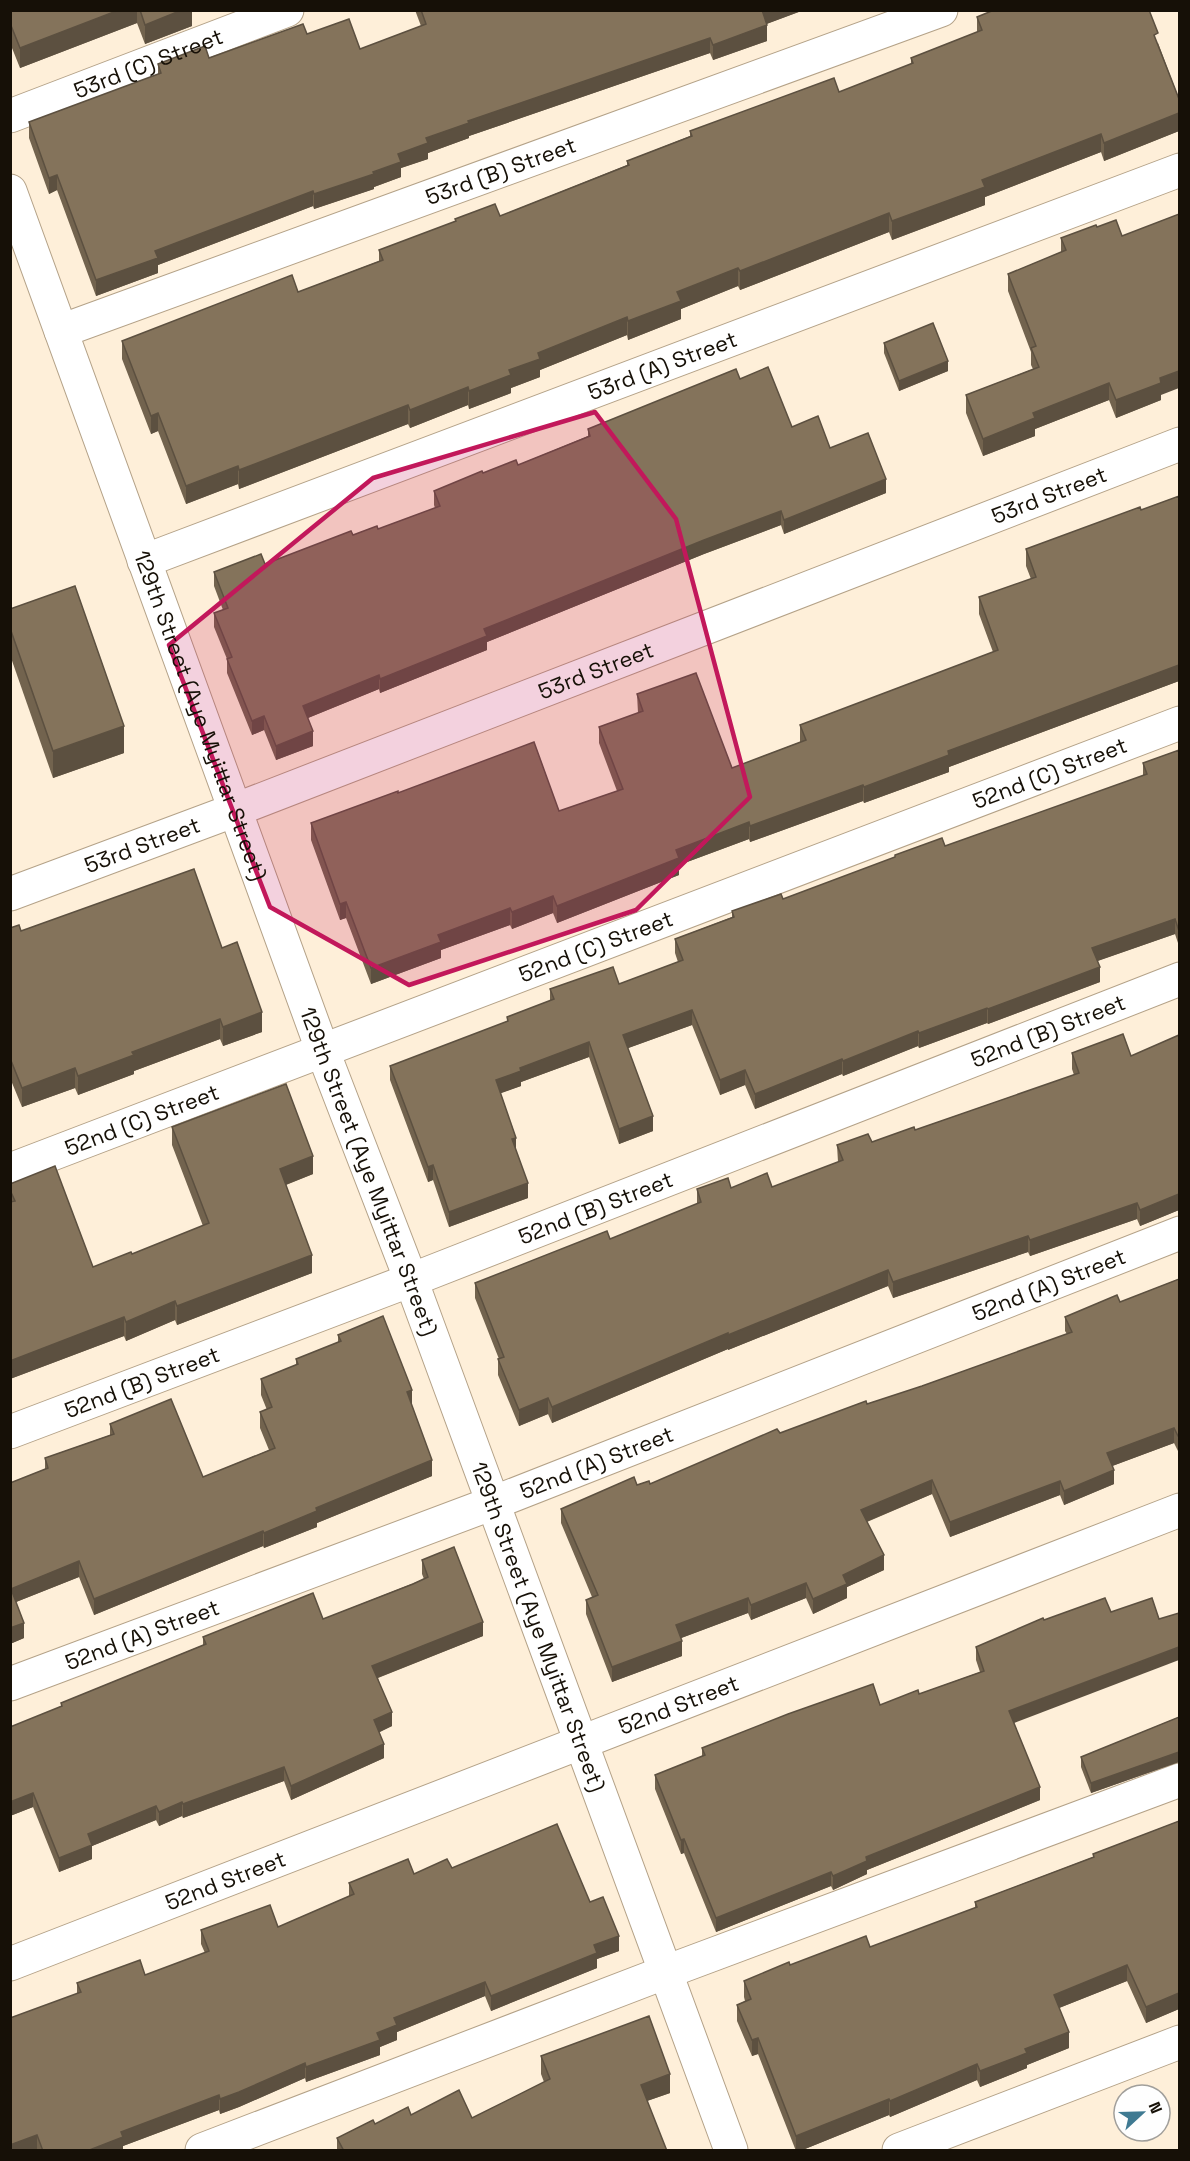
<svg xmlns="http://www.w3.org/2000/svg" width="1190" height="2161" viewBox="0 0 1190 2161" font-family="'Space Grotesk',sans-serif">
	<rect width="100%" height="100%" fill="#feefd9"/>
	<g fill="none" stroke-linecap="round" stroke-linejoin="round">
		<g stroke="#b4a288" stroke-width="35">
			<g id="street">
				<path id="s1" d="M10,116l277,-106"/>
				<path id="s2" d="M10,191l312,858 89,231 320,870"/>
				<path id="s3" d="M61,331l880,-321"/>
				<path id="s4" d="M144,561l1036,-391"/>
				<path id="s5" d="M10,894l225,-84 945,-366"/>
				<path id="s6" d="M10,1170l1170,-447"/>
				<path id="s7" d="M10,1432l401,-152 769,-301"/>
				<path id="s8" d="M10,1684l483,-181 687,-270"/>
				<path id="s9" d="M10,1964l1170,-454"/>
				<path d="M202,2150l464,-178 514,-192"/>
				<path d="M899,2150l281,-108"/>
			</g>
		</g>
		<use href="#street" stroke="#fff" stroke-width="33"/>
	</g>
	<g fill="#72634e">
		<path d="M10,10h182v16l-47,18 -8,-21 -117,45 -10,-25z"/>
		<path d="M415,10h389l-38,14 1,17 -54,19 -3,-7 -241,83v2l-41,15v6l-27,9v9l-27,10v2l-60,20 -1,-3 -155,59v8l-62,23 -39,-106 -8,4 -20,-56v-16l129,-47v-11l51,-6 98,-24 53,15 61,-23z"/>
		<path d="M977,17l181,26 21,56v32l-75,30 -3,-9 -116,45v8l-93,35 -3,-8 -149,58 -2,-4 -57,23v10l-53,21 -1,-5 -87,35v7l-29,11v5l-42,16 -1,-4 -58,23 -2,-4 -169,65 -1,-5 -52,20 -28,-73 -7,3 -29,-75v-18l176,-49 81,-31v-11l76,-28v-3l45,-3 127,-51v-4l63,-25v-5l149,-39 72,-28v-6l66,-26z"/>
		<path d="M1061,238l100,157v5l-45,18 -7,-18 -74,29v7l-52,20 -17,-43v-18l67,-26 -2,-4v-13l-23,-61v-17l53,-22z"/>
		<path d="M884,343l64,28 -49,20 -15,-38z"/>
		<path d="M740,379l52,48 38,21 56,45 -102,41 -3,-9 -77,29 -217,88v8l-107,43 -1,-4 -71,29 5,28 -37,14 -12,-30 -12,5 -25,-62v-14l-13,-32v-14l9,-3 -9,-24v-14l51,-8 88,-29 25,-6 57,-21 -1,-3v-14l49,-18 35,-8 70,-29v-7z"/>
		<path d="M1179,496v185l-230,86v5l-85,31 -1,-2 -113,41 -1,-3 -70,26v10l-122,48 -4,-10 -41,16 -2,-4 -69,25v8l-70,26 -25,-66 -6,2 -29,-80v-17l87,-30 161,18 58,-20 -18,-48v-16l39,-14 -1,-19 95,74 68,-26v-17l193,-73 -14,-38v-17l52,-18 -5,-13v-17l115,-39z"/>
		<path d="M10,609l114,144 -71,25 -43,-123z"/>
		<path d="M1179,750v196l-4,-12 -78,27 3,21 -112,42 -1,-1 -68,25 -1,-2 -75,30 -1,-2 -87,35 -10,-24 -25,10 -28,-70 -64,23 25,83 -34,13 -30,-87 -68,25v4l-21,7 28,105 -79,29 -16,-47 -5,2 -38,-102v-14l117,-44v-5l43,-16v-12l69,-5 59,-22 -3,-9v-14l57,-22v-6l51,-12 112,-41v-3l50,-9 198,-70v-13z"/>
		<path d="M10,928l11,3 201,17 40,84 -39,14 -3,-7 -86,32v3l-56,21 -3,-7 -53,19 -12,-29z"/>
		<path d="M1179,1035v175l-39,16 -3,-7 -107,37 -2,-4 -135,46 -5,-12 -160,64v-1l-176,74 -4,-9 -29,12 -21,-51v-16h1l-24,-61v-15l135,-44 87,-35v-15l75,-2 66,-25 -1,-17 35,-3 43,-12 159,-55 -2,-6v-16l59,3z"/>
		<path d="M172,1127l141,47 -27,11 26,88 -135,52 -2,-5 -49,21 -2,-5 -114,43v-195l83,83 39,-13 71,-28 -31,-81z"/>
		<path d="M1179,1279v171l-1,1 -4,-8 -62,23 2,18 -50,21 -4,-10 -110,42 -18,-43 -65,28 17,48 -37,17v11l-34,16 -7,-16 -55,22 -3,-7 -67,25 1,18 -70,26 -26,-68v-14l6,-3 -31,-74v-14l76,-24 13,-1 130,-51 142,-47 145,-52 -2,-3v-14l55,-15z"/>
		<path d="M338,1335l74,71 20,70 -115,47v4l-53,21 -1,-2 -169,69 -15,-38 -63,25 8,36 -14,6v-161l35,-14v-11l65,-23v-11l93,53 66,-27 -9,-22v-16l7,-2 -6,-15v-16l35,-14v-6l42,-16z"/>
		<path d="M422,1560l61,76 -105,42 14,48 -13,6 5,26 -93,42 -7,-19 -101,37 -1,-2 -23,10 -3,-6 -64,26v13l-33,13 -26,-65 -23,9 51,-110v-3l142,-58v-8l120,-18 101,-40 -2,-5z"/>
		<path d="M976,1647l38,76 26,77 -173,70v4l-34,16 -2,-4 -115,46 -32,-79 -3,1 -26,-65v-14l47,-19v-8l178,-43 39,-11 61,-22 -4,-12z"/>
		<path d="M1179,1717v45l-88,31 -10,-26v-10z"/>
		<path d="M1179,1821v188l-33,14 -19,-42 -68,27 10,40 -42,17v3l-47,19 -3,-7 -87,37 -1,-2 -89,36h-4l-38,-97 -6,2 -15,-35v-16l8,-4 -1,-4v-16l46,-16 80,-18 105,-39v-6l118,-45v-3z"/>
		<path d="M452,1868l138,34 29,49 -22,8v9l-106,43 -6,-15 -88,36v8l-17,7v8l-74,27 -1,-4 -66,29 -19,7 -1,-4 -96,36v5h-113l67,-158v-10l68,-8 60,-22 -4,-9v-14l77,-3 71,-31v-13z"/>
		<path d="M541,2056l129,37 -23,8 20,50h-330v-13l38,-14 36,-9 61,3 72,-36 -3,-8z"/>
	</g>
	<g fill="#5c5040">
		<path d="M119,10h18v13l-117,45v-20z"/>
		<path d="M182,10h10v16l-47,18v-19z"/>
		<path d="M762,10h42l-43,16z"/>
		<path d="M767,25v16l-54,19v-15z"/>
		<path d="M710,38v15l-241,83v2l-41,15v6l-27,9v9l-27,10v2l-60,20v-15l59,-22 25,-18 28,-16 42,-17z"/>
		<path d="M1179,113v18l-75,30v-18z"/>
		<path d="M1101,134v18l-116,45v8l-93,35v-19l90,-41z"/>
		<path d="M57,175v15l-8,4v-16z"/>
		<path d="M313,191v15l-155,59v8l-62,23v-16l59,-29z"/>
		<path d="M889,213v19l-149,58v-19z"/>
		<path d="M738,268v18l-57,23v10l-53,21v-19l49,-29z"/>
		<path d="M627,317v18l-87,35v7l-29,11v5l-42,16v-18l40,-21 29,-17z"/>
		<path d="M948,361v10l-49,20v-10z"/>
		<path d="M1179,371v17l-18,7v5l-45,18v-18l44,-22z"/>
		<path d="M1109,383v17l-74,29v7l-52,20v-17l50,-26z"/>
		<path d="M468,387v18l-58,23v-18z"/>
		<path d="M408,405v19l-169,65v-19z"/>
		<path d="M158,413v18l-7,3v-18z"/>
		<path d="M238,466v18l-52,20v-18z"/>
		<path d="M886,479v14l-102,41v-14z"/>
		<path d="M781,511v14l-77,29 -217,88v8l-107,43v-14l104,-50 220,-89z"/>
		<path d="M1179,665v16l-230,86v5l-85,31v-16l84,-36z"/>
		<path d="M379,675v14l-76,31v-14z"/>
		<path d="M264,716v14l-12,5v-14z"/>
		<path d="M124,726v27l-71,25v-27z"/>
		<path d="M313,731v15l-37,14v-14z"/>
		<path d="M863,785v16l-113,41v-16z"/>
		<path d="M749,822v17l-70,26v10l-122,48v-17l119,-56z"/>
		<path d="M553,896v17l-41,16v-17z"/>
		<path d="M346,902v16l-6,2v-16z"/>
		<path d="M510,908v17l-69,25v8l-70,26v-16l67,-33z"/>
		<path d="M1175,919v15l-83,29v-15z"/>
		<path d="M1100,967v15l-112,42v-15z"/>
		<path d="M987,1008v15l-68,25v-15z"/>
		<path d="M692,1010v15l-69,25v-15z"/>
		<path d="M262,1012v20l-39,14v-19z"/>
		<path d="M220,1019v20l-86,32v3l-56,21v-19l54,-24z"/>
		<path d="M918,1031v15l-75,30v-15z"/>
		<path d="M589,1042v15l-68,25v4l-25,9v-15l24,-12z"/>
		<path d="M842,1059v15l-87,35v-15z"/>
		<path d="M75,1068v20l-53,19v-19z"/>
		<path d="M745,1070v15l-25,10v-15z"/>
		<path d="M653,1116v15l-34,13v-15z"/>
		<path d="M516,1138v15l-4,-14z"/>
		<path d="M313,1156v18l-33,13v-18z"/>
		<path d="M433,1165v15l-5,2v-15z"/>
		<path d="M528,1183v15l-79,29v-15z"/>
		<path d="M1179,1194v16l-39,16v-16z"/>
		<path d="M1137,1203v16l-107,37v-16z"/>
		<path d="M1028,1236v16l-135,46v-16z"/>
		<path d="M312,1255v18l-135,52v-19z"/>
		<path d="M888,1270v16l-160,64v-15z"/>
		<path d="M175,1301v19l-49,21v-19z"/>
		<path d="M124,1317v19l-114,43v-18z"/>
		<path d="M728,1333v16l-176,74v-16z"/>
		<path d="M412,1390v16l-5,-14z"/>
		<path d="M548,1398v16l-29,12v-16z"/>
		<path d="M1174,1428v15l-67,25v-15z"/>
		<path d="M1178,1436h1v14l-1,1z"/>
		<path d="M432,1460v16l-115,47v4l-53,21v-15l52,-25z"/>
		<path d="M1114,1470v14l-50,21v-14z"/>
		<path d="M932,1480v14l-71,30v-14z"/>
		<path d="M1060,1481v14l-110,42v-15z"/>
		<path d="M263,1531v15l-169,69v-16z"/>
		<path d="M884,1555v15l-37,17v11l-34,16v-15l30,-24z"/>
		<path d="M79,1561v16l-68,27v-15z"/>
		<path d="M806,1583v15l-55,22v-15z"/>
		<path d="M748,1598v15l-72,27v-15z"/>
		<path d="M483,1622v14l-111,44v-14z"/>
		<path d="M24,1623v15l-14,6v-16z"/>
		<path d="M682,1641v15l-70,26v-15z"/>
		<path d="M1179,1647v13l-170,65v-14z"/>
		<path d="M392,1712v14l-18,9v-15z"/>
		<path d="M384,1744v14l-93,42v-14z"/>
		<path d="M1179,1752v10l-88,31v-10z"/>
		<path d="M284,1767v14l-101,37v-14z"/>
		<path d="M1040,1787v13l-173,70v4l-34,16v-14l33,-19z"/>
		<path d="M33,1793v14l-23,9v-14z"/>
		<path d="M182,1802v14l-23,10v-14z"/>
		<path d="M156,1806v14l-64,26v13l-33,13v-14l29,-24z"/>
		<path d="M684,1839v14l-3,1v-14z"/>
		<path d="M831,1872v14l-115,46v-14z"/>
		<path d="M619,1936v15l-22,8v9l-106,43v-15l103,-51z"/>
		<path d="M1127,1965v16l-73,29v-15z"/>
		<path d="M485,1982v14l-88,36v8l-17,7v8l-74,27v-15l71,-34 17,-15z"/>
		<path d="M1179,1993v16l-33,14v-16z"/>
		<path d="M1069,2032v16l-42,17v3l-47,19v-16l45,-22z"/>
		<path d="M758,2038v16l-6,2v-16z"/>
		<path d="M305,2063v15l-66,29 -19,7v-15z"/>
		<path d="M977,2064v16l-87,37v-16z"/>
		<path d="M670,2074v19l-29,10v-18z"/>
		<path d="M219,2095v15l-96,36v5h-36l34,-19z"/>
		<path d="M889,2099v16l-89,36h-4v-15z"/>
		<path d="M37,2135v15l-27,1v-6z"/>
	</g>
	<g fill="#84735b" stroke="#5c5040" stroke-width="1.5">
		<path d="M10,10h109l-99,38 -10,-25z"/>
		<path d="M140,10h42l-37,15z"/>
		<path d="M421,10h341l5,15 -54,20 -3,-7 -242,83 1,2 -43,15 2,5 -30,11 3,8 -28,10 1,2 -60,20 -1,-3 -158,60 3,7 -62,22 -39,-105 -8,3 -20,-56 132,-49 -3,-9 47,-18 4,12 94,-34 4,10 42,-15 11,30 66,-25z"/>
		<path d="M994,10h155l9,23 -4,2 25,64v14l-75,30 -3,-9 -119,46 3,7 -93,34 -3,-8 -149,58 -2,-3 -61,24 4,9 -53,20 -1,-4 -89,36 2,6 -31,11 2,5 -42,16 -1,-4 -58,23 -2,-5 -169,65 -1,-4 -52,20 -28,-73 -7,3 -29,-75 170,-66 6,17 85,-32 -4,-10 77,-29 -1,-2 40,-15 5,12 129,-51 -2,-4 65,-25 -2,-5 144,-53 5,14 74,-29 -2,-5 71,-28 -5,-13z"/>
		<path d="M1179,214v157l-19,7 1,5 -45,17 -7,-17 -76,30 2,5 -52,21 -17,-44 73,-28 -8,-19 5,-2 -28,-72 58,-24 -5,-12 35,-13 1,2 19,-7 6,16z"/>
		<path d="M933,323l15,38 -49,20 -15,-38z"/>
		<path d="M768,367l24,60 26,-11 12,32 38,-15 18,46 -102,41 -3,-9 -77,29 -220,89 3,7 -107,43 -1,-4 -76,31 10,25 -37,15 -12,-30 -12,5 -25,-62 5,-2 -18,-44 14,-5 -14,-36 47,-18 4,10 86,-33 2,4 24,-9 1,3 62,-23 -6,-15 48,-20 1,2 33,-13 2,5 72,-29 -2,-7 148,-60 4,10z"/>
		<path d="M1179,496v169l-231,86 1,4 -85,32 -1,-2 -113,41 -1,-4 -73,28 3,8 -122,48 -4,-10 -41,16 -2,-4 -72,27 3,7 -70,26 -25,-66 -6,2 -29,-81 87,-32v2l136,-51 25,69 64,-22 -24,-62 44,-16 -6,-17 59,-21 36,95 74,-28 -6,-15 198,-75 -19,-53 57,-20 -10,-28 114,-42 1,3z"/>
		<path d="M75,586l49,140 -71,25 -43,-123v-19z"/>
		<path d="M1179,750v181l-4,-12 -83,29 8,19 -112,42 -1,-1 -68,25 -1,-2 -75,30 -1,-2 -87,35 -10,-24 -25,10 -28,-70 -69,25 30,81 -34,13 -30,-87 -69,26 1,3 -25,9 20,58 -4,1 16,44 -79,29 -16,-47 -5,2 -38,-101 118,-45 -1,-4 47,-18 -4,-10 63,-22 6,17 64,-24 -8,-21 59,-22 -2,-6 49,-17 2,5 112,-42v-2l47,-17 3,8 202,-72 -4,-11z"/>
		<path d="M194,869l28,79 15,-6 25,70 -39,15 -3,-8 -88,33 2,3 -56,21 -3,-8 -53,20 -12,-30v-130l9,-3 2,6z"/>
		<path d="M1123,1034l8,22 48,-21v159l-39,16 -3,-7 -107,37 -2,-4 -135,46 -5,-12 -160,65v-2l-176,74 -4,-9 -29,12 -21,-51 6,-2 -29,-74 132,-52 3,8 91,-37 -4,-13 31,-11 3,10 36,-15 5,14 71,-27 -6,-15 31,-11 4,8 42,-15 1,3 164,-57 -7,-20z"/>
		<path d="M286,1084l27,72 -33,13 32,86 -135,51 -2,-5 -49,21 -2,-5 -114,44v-159l5,-1 -5,-11v-6l45,-18 38,101 38,-15 1,2 77,-31 -37,-96z"/>
		<path d="M1179,1279v157h-1l-4,-8 -67,25 7,17 -50,21 -4,-10 -110,41 -18,-42 -71,30 23,45 -41,20 4,9 -34,15 -7,-16 -55,22 -3,-7 -72,27 6,16 -70,26 -26,-67 12,-5 -37,-86 73,-32 3,8 12,-4 1,3 127,-55 3,4 86,-32 1,3 55,-18 150,-54 -7,-15 52,-22 3,7z"/>
		<path d="M383,1316l29,74 -5,2 25,68 -116,48 1,3 -53,22 -1,-2 -169,68 -15,-38 -68,28 13,34 -14,5v-145l38,-15 -3,-10 69,-24 -4,-10 61,-25 32,78 72,-29 -15,-36 12,-5 -11,-28 37,-15 -2,-5 45,-18 -3,-6z"/>
		<path d="M454,1547l29,75 -111,44 20,46 -18,8 10,24 -93,42 -7,-19 -101,37 -1,-2 -23,10 -3,-6 -68,28 4,11 -33,13 -26,-65 -23,9v-75l52,-21 -1,-3 145,-59 -3,-7 110,-44 10,26 90,-35 15,-7 -6,-17z"/>
		<path d="M1105,1598l6,14 41,-14 7,21 20,-6v34l-170,64 31,76 -174,70 1,4 -34,15 -2,-4 -115,46 -32,-79 -3,1 -26,-65 50,-20 -3,-7 86,-34 85,-30 7,21 38,-15 1,4 65,-23 -8,-24 67,-29 1,2z"/>
		<path d="M1179,1717v35l-88,31 -10,-26z"/>
		<path d="M1179,1821v172l-33,14 -19,-42 -73,30 15,37 -44,17 2,4 -47,18 -3,-7 -87,37 -1,-2 -93,37 -38,-98 -6,2 -15,-35 14,-6 -7,-18 45,-19 1,3 76,-29 4,11 107,-40 -2,-5 119,-45 -1,-3z"/>
		<path d="M557,1824l33,78 13,-5 16,39 -25,9 3,8 -106,43 -6,-14 -91,36 3,7 -20,8 3,7 -74,27 -1,-4 -66,29 -19,7 -1,-4 -98,37 2,5 -36,14h-44l-6,-16 -27,10v-127l71,-26 -4,-9 63,-23 5,15 64,-24 -8,-21 69,-25 8,22 76,-33 -5,-11 59,-24 6,15 33,-15 5,9z"/>
		<path d="M649,2016l21,58 -29,11 26,66h-323l-7,-13 36,-18 2,4 33,-17 3,8 48,-25 13,28 78,-39 -9,-23z"/>
	</g>
	<path fill="#c2185b" fill-opacity="0.2" stroke="#c2185b" stroke-width="4.5" stroke-linejoin="round" d="M595,412l81,107 74,278 -114,113 -227,75 -139,-78 -101,-262 204,-167z"/>
	<g text-anchor="middle" stroke-width="6" stroke-linejoin="round" paint-order="stroke">
		<g font-size="22" fill="#161007" stroke="#fefefe">
			<text dy="8" stroke="none"><textPath href="#s1" startOffset="148">53rd (C) Street</textPath></text>
			<text dy="8" stroke="none"><textPath href="#s3" startOffset="468">53rd (B) Street</textPath></text>
			<text dy="8" stroke="none"><textPath href="#s4" startOffset="554">53rd (A) Street</textPath></text>
			<text dy="8" stroke="none"><textPath href="#s5" startOffset="1113">53rd Street</textPath></text>
			<text dy="8" stroke="none"><textPath href="#s5" startOffset="627">53rd Street</textPath></text>
			<text dy="8" stroke="none"><textPath href="#s2" startOffset="558">129th Street (Aye Myittar Street)</textPath></text>
			<text dy="8" stroke="none"><textPath href="#s6" startOffset="1113">52nd (C) Street</textPath></text>
			<text dy="8" stroke="none"><textPath href="#s5" startOffset="141">53rd Street</textPath></text>
			<text dy="8" stroke="none"><textPath href="#s6" startOffset="627">52nd (C) Street</textPath></text>
			<text dy="8" stroke="none"><textPath href="#s7" startOffset="1113">52nd (B) Street</textPath></text>
			<text dy="8" stroke="none"><textPath href="#s6" startOffset="141">52nd (C) Street</textPath></text>
			<text dy="8" stroke="none"><textPath href="#s2" startOffset="1044">129th Street (Aye Myittar Street)</textPath></text>
			<text dy="8" stroke="none"><textPath href="#s7" startOffset="627">52nd (B) Street</textPath></text>
			<text dy="8" stroke="none"><textPath href="#s8" startOffset="1113">52nd (A) Street</textPath></text>
			<text dy="8" stroke="none"><textPath href="#s7" startOffset="141">52nd (B) Street</textPath></text>
			<text dy="8" stroke="none"><textPath href="#s8" startOffset="627">52nd (A) Street</textPath></text>
			<text dy="8" stroke="none"><textPath href="#s2" startOffset="1530">129th Street (Aye Myittar Street)</textPath></text>
			<text dy="8" stroke="none"><textPath href="#s8" startOffset="141">52nd (A) Street</textPath></text>
			<text dy="8" stroke="none"><textPath href="#s9" startOffset="717">52nd Street</textPath></text>
			<text dy="8" stroke="none"><textPath href="#s9" startOffset="231">52nd Street</textPath></text>
		</g>
	</g>
	<rect width="1190" height="2161" fill="none" stroke="#161007" stroke-width="24"/>
	<g transform="translate(1142 2113) rotate(68)"><circle r="28" fill="#fefefe" stroke="#a19f9b" stroke-width="1.5"/>
	<path d="M0-4.5L10 22L0 15L-10 22Z" fill="#3f7a92"/>
	<text y="-9" font-size="16" font-weight="bold" text-anchor="middle" fill="#161007">N</text>
	</g>
</svg>
